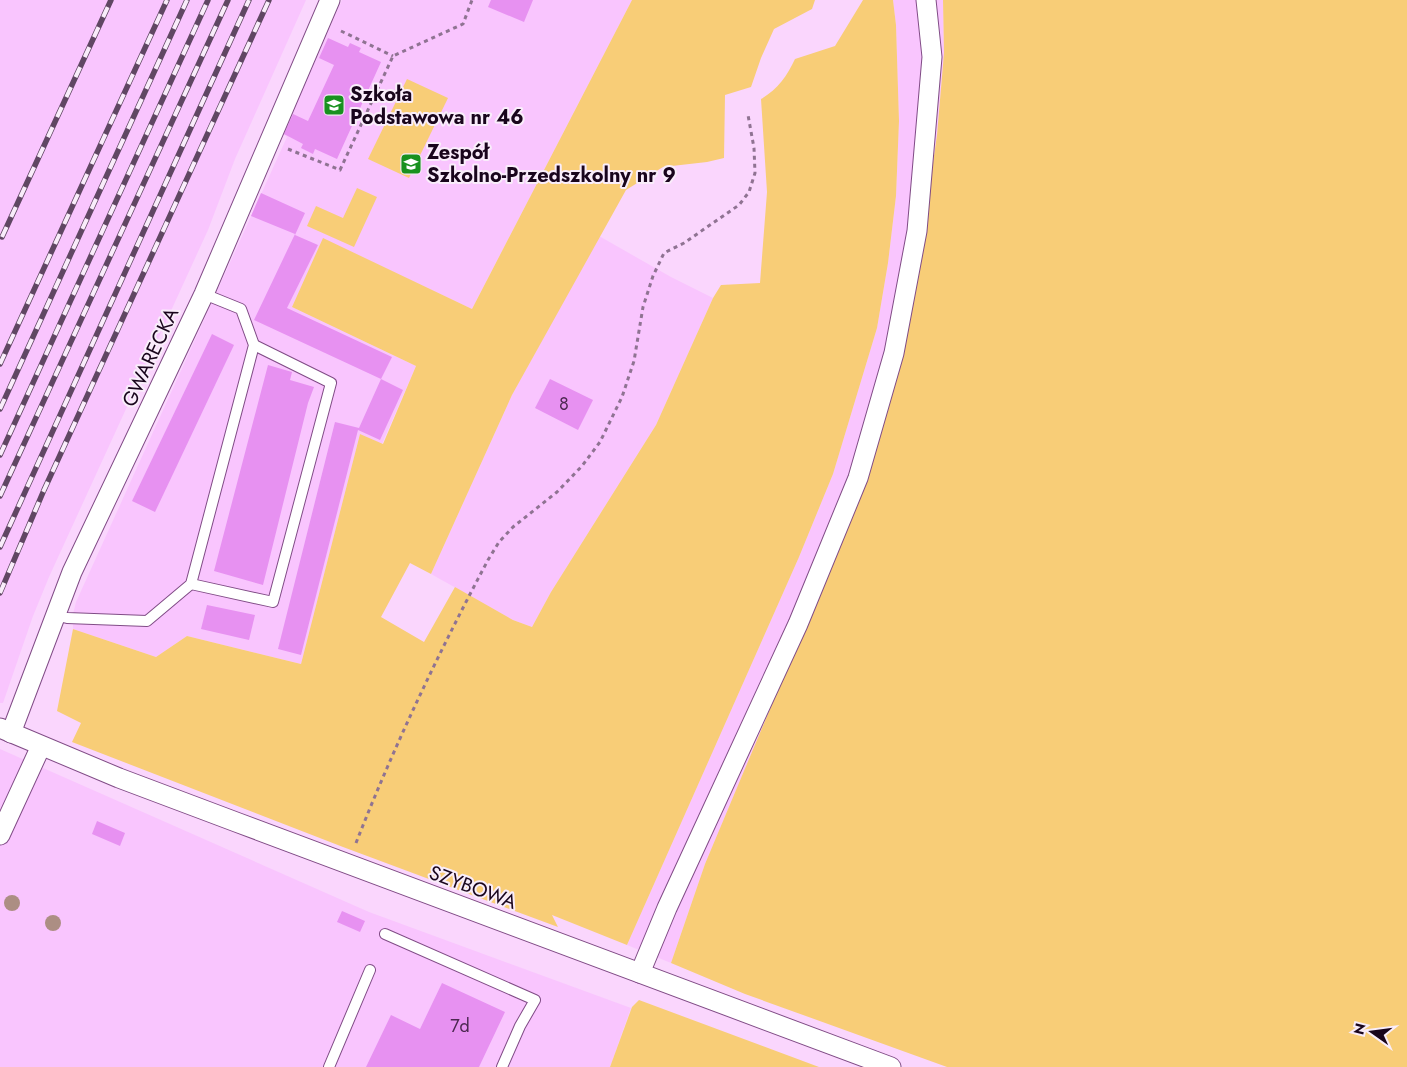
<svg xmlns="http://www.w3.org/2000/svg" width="1407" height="1067" viewBox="0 0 1407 1067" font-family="Jost,sans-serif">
	<rect width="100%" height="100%" fill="#fad6fd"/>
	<g fill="#f9c5fe">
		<path d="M0,0h306l-71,159 -27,71 -159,347 -16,39 -30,87h-3z"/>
		<path d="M342,0h290l-160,309 -149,-70 -31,68 124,59 -34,78 -22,-10 -59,230 -114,-28 -31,21 -83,-28v-15l3,-12 211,-465 -4,-3z"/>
		<path d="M893,0h50l1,53 -7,82 -17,118 -83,296 -132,315 -34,99 -44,-18 172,-388 34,-83 44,-146 11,-65 8,-67 3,-75 -3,-96z"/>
		<path d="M599,236l72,41 42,21 -57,127 -105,167 -19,35 -19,-7 -82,-46 81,-179z"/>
		<path d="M0,749l369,163 262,96 -21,59h-610z"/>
	</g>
	<g fill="#f8cd77">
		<path d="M632,0h183l-3,9 -38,20 -13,29 -10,29 -26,8 -1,63 -17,4 -44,5 -37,23 -114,205 -81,179 -21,-11 -29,54 43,25 31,-55 58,33 19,7 19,-35 105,-167 57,-127 8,-13 39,-2 7,-91 -6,-93c17,-10 26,-23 34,-40l40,-13 28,-46h30l3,25 3,96 -3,75 -8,67 -11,65 -44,146 -34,83 -172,388 -75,-30 6,12 -215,-80 -271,-105 9,-19 -24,-12 16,-82 83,28 31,-21 114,28 59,-230 23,10 33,-78 -124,-59 31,-69 149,71z"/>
		<path d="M943,0h464v1067h-460l-202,-73 -74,-31 34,-99 132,-315 83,-296 17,-118 7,-82z"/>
		<path d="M407,79l41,19 -39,80 -41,-19z"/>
		<path d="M357,188l20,9 -23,50 -47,-21 9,-20 27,12z"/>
		<path d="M639,1000l180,67h-209l22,-60z"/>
	</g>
	<g fill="#e791f1">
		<path d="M491,0h42l-9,22 -36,-15z"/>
		<path d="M328,38l20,9 2,-4 11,5 -2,4 22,10 -44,97 -22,-10 -2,5 -12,-6 2,-4 -19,-10 9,-20 15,7 26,-56 -15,-7z"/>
		<path d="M261,193l44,20 -10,22 23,10 -31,63 105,49 -11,22 -127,-59 41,-86 -44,-18z"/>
		<path d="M212,334l22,11 -79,167 -23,-11z"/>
		<path d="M268,365l24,7 -2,8 24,7 -6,16 -45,182 -49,-14z"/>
		<path d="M381,379l22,11 -23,50 -22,-10 -57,225 -23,-6 57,-227 24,6z"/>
		<path d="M550,379l43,21 -15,30 -43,-22z"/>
		<path d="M207,605l48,10 -6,25 -48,-11z"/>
		<path d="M97,821l28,12 -5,13 -28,-12z"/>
		<path d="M342,911l23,10 -5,11 -23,-10z"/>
		<path d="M442,983l63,29 -26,55h-113l25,-52 29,14z"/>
	</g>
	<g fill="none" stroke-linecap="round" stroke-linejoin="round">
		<g stroke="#804c86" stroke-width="12">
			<g id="lane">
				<path d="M191,584l82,18 58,-219 -77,-38"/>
				<path d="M54,615l13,3 80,3 44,-37 63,-239 -13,-36 -37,-15"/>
				<path d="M385,934l150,66 -15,26 -18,41"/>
				<path d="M329,1067l41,-97"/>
			</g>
		</g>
		<g stroke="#804c86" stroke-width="21">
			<g id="street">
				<path d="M0,728l119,50 117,44 655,245"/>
				<path d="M11,733l61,-161 132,-278 126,-294"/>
				<path d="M0,835l41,-89"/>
				<path d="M640,973l27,-65 131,-284 60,-146 36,-125 23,-122 15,-174 -6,-57"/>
			</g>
		</g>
		<g stroke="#8f7392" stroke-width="3" stroke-dasharray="4 4" stroke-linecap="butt">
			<path d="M341,31l52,25"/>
			<path d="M288,149l52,21 53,-114 70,-32 9,-24"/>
			<path d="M356,843c38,-97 83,-191 132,-283l11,-18 14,-15 44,-35 25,-26 18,-24 22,-45 12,-36 9,-54 10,-31 11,-23 20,-10 55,-38 10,-13 6,-19 -1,-25 -6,-33"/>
		</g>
		<use href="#lane" stroke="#fff" stroke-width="10"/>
		<use href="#street" stroke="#fff" stroke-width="19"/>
		<g stroke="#604763" stroke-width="5.5">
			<g id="rail">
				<path d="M2,237l109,-237"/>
				<path d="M0,364l167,-364"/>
				<path d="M0,409l187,-409"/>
				<path d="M0,455l208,-455"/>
				<path d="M0,496l228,-496"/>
				<path d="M0,547l249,-547"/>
				<path d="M0,593l44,-103 225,-490"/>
			</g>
		</g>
		<use href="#rail" stroke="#f9edfa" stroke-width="4" stroke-dasharray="11" stroke-linecap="butt"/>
	</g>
	<g fill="#ac8e83">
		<circle cx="12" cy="903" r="8"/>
		<circle cx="53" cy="923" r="8"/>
	</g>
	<defs>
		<g id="school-square" transform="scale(1.125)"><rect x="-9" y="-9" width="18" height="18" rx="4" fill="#18911f" stroke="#f9edfa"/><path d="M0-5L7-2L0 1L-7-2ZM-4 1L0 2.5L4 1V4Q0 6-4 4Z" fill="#fff"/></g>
	</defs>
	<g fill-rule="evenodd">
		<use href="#school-square" x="334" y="105"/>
		<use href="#school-square" x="411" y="164"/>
	</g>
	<g text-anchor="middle" stroke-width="4" stroke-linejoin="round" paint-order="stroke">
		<g font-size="18" fill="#4c2851">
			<text x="564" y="410">8</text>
			<text x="460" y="1032">7d</text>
		</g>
		<g font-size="20" font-weight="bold" fill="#19051c" stroke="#f9edfa" text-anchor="start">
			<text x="350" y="101">Szkoła<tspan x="350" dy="23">Podstawowa nr 46</tspan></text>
			<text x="427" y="159">Zespół<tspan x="427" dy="23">Szkolno-Przedszkolny nr 9</tspan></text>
		</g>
		<g font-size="20" fill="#19051c" stroke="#f9edfa">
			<text transform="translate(150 357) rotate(-65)" y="7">GWARECKA</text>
			<text transform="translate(473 887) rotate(20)" y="7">SZYBOWA</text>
		</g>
	</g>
	<g transform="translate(1372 1032) rotate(284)" stroke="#f9edfa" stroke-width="4" paint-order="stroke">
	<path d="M0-4L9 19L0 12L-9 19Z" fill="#19051c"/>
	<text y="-8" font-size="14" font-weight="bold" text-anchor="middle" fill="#19051c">N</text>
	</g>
</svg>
